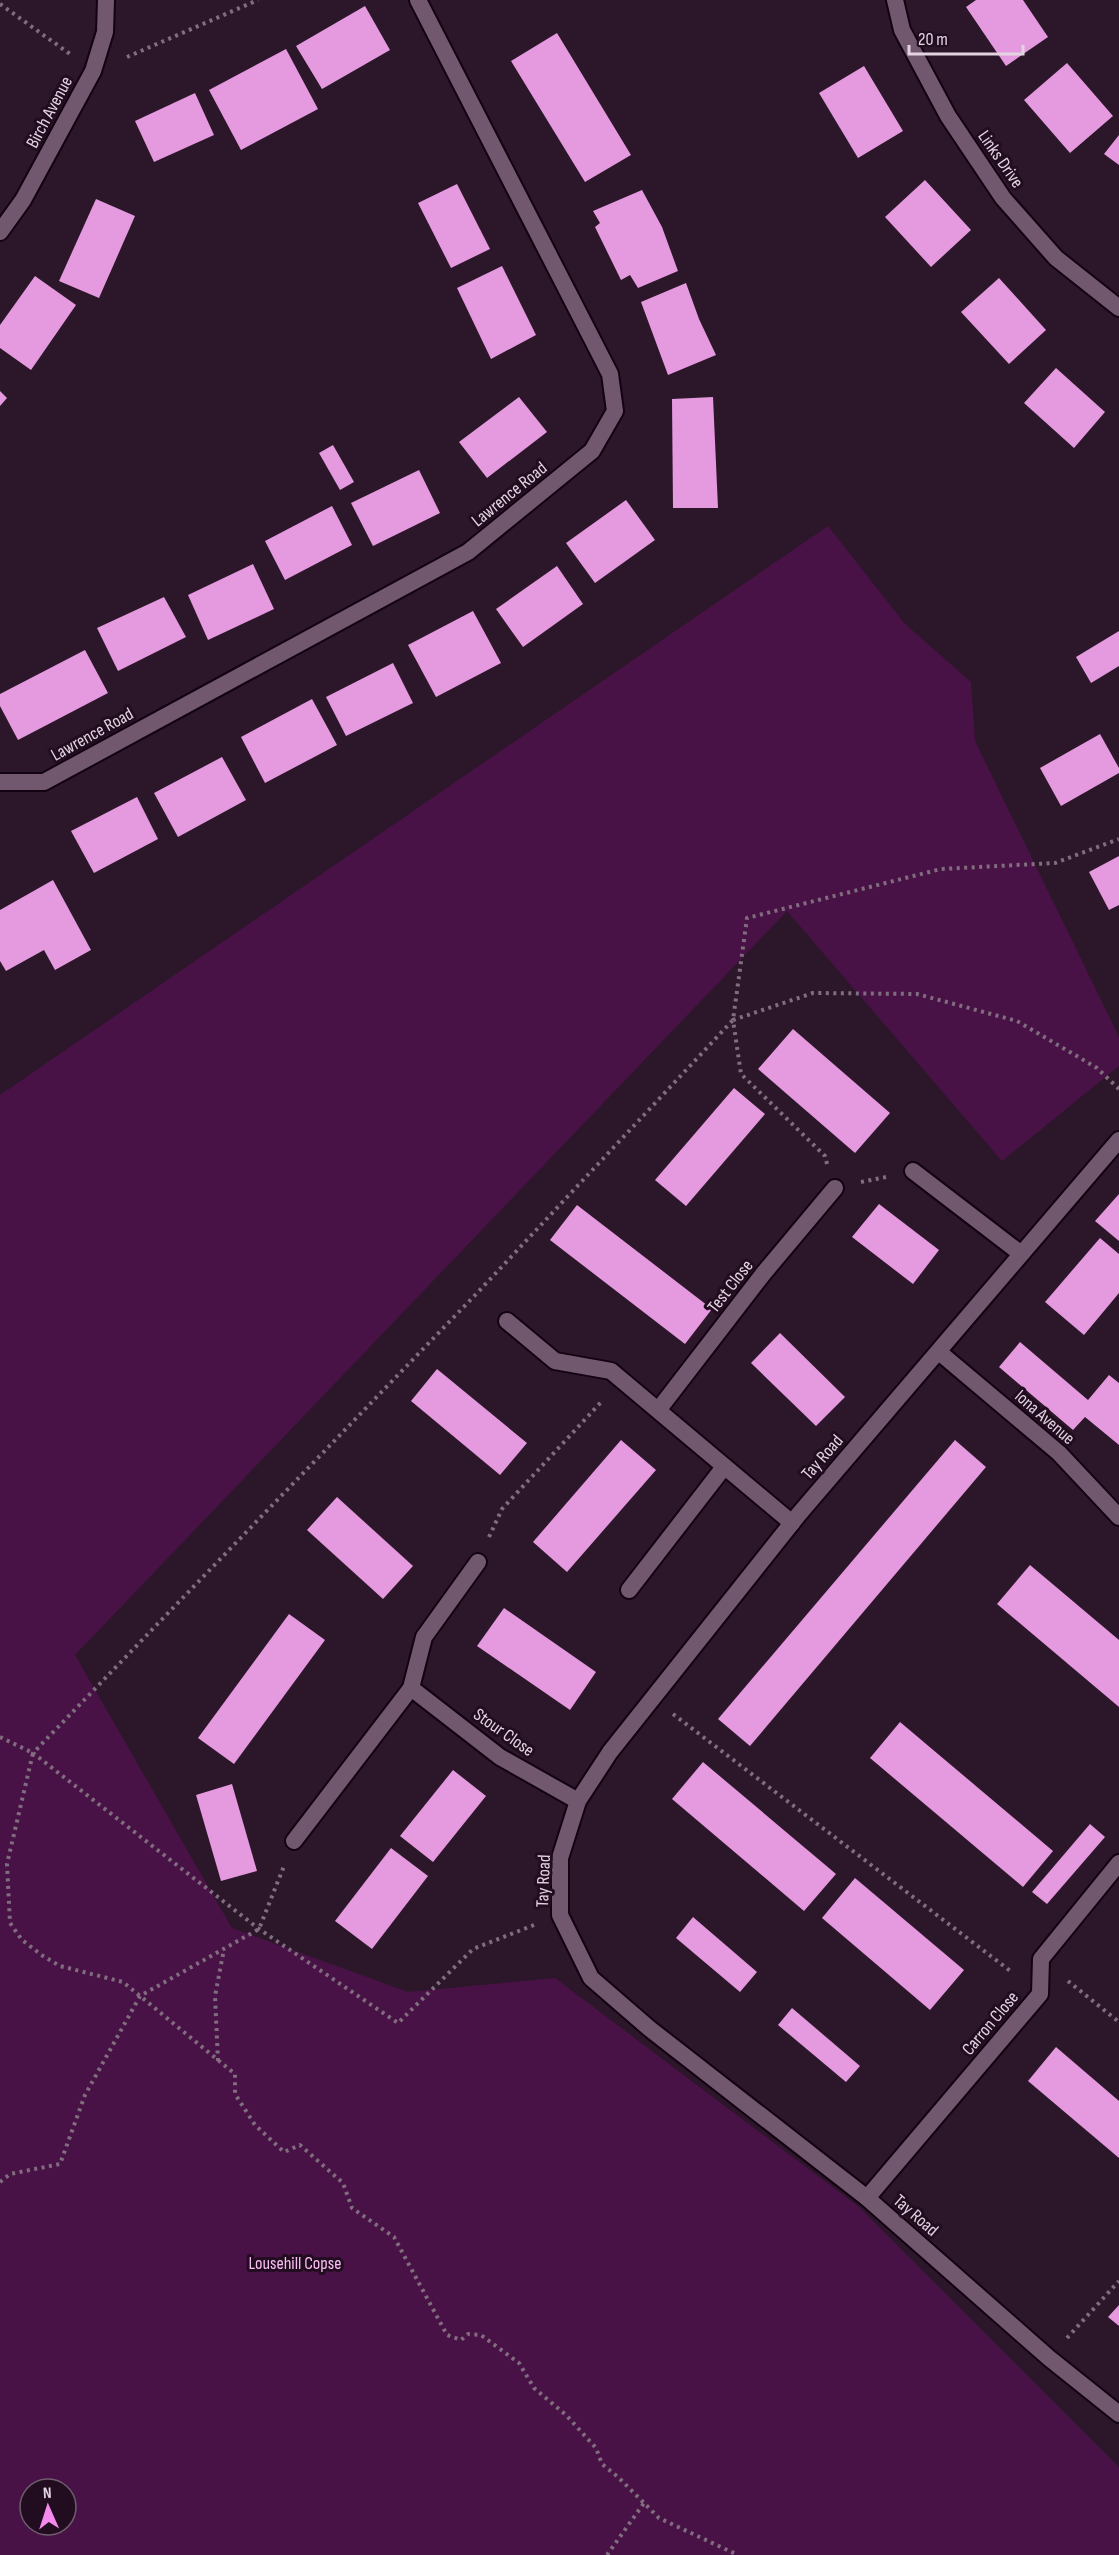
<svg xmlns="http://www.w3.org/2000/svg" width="1119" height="2555" viewBox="0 0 1119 2555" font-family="'Sofia Sans Condensed',sans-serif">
	<rect width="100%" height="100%" fill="#2c162a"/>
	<path fill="#491246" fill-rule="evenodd" d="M828,526l77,98 66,58 4,59 144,296v29l-117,95 -215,-250 -712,744 157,273 176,64 147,-14 304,229 260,260v88h-1119v-1460zM30,2489h36v36h-36z"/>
	<g fill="#e59adf">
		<path d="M976,0h47l25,37 -42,29 -40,-59z"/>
		<path d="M365,6l25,44 -68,39 -26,-43z"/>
		<path d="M557,33l74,122 -46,27 -74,-121z"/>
		<path d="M286,49l32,60 -77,41 -32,-60z"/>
		<path d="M1067,63l46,53 -43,37 -46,-53z"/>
		<path d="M864,66l39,65 -45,27 -39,-65z"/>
		<path d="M195,93l19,42 -60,27 -19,-41z"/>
		<path d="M1119,135v30l-15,-11z"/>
		<path d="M925,180l46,50 -40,37 -46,-50z"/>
		<path d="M457,184l33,65 -39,19 -33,-65z"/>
		<path d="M642,190l20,37 16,44 -40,17 -8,-13 -9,5 -26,-53 5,-4 -7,-12z"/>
		<path d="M96,199l39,17 -36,82 -40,-17z"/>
		<path d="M502,266l34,69 -45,24 -34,-71z"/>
		<path d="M35,276l41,29 -45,65 -31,-22v-23z"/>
		<path d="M999,278l47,52 -37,34 -48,-52z"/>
		<path d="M686,283l13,36 17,36 -48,20 -27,-73z"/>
		<path d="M1056,368l49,44 -31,36 -50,-45z"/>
		<path d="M0,391l7,7 -7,8z"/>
		<path d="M519,397l28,35 -60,46 -28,-36z"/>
		<path d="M713,397l5,111h-45l-1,-109z"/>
		<path d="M333,445l21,37 -14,8 -21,-37z"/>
		<path d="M419,470l21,43 -67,33 -22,-43z"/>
		<path d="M626,500l29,40 -60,43 -29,-40z"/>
		<path d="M332,506l20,39 -67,35 -20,-39z"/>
		<path d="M253,564l21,45 -66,31 -20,-45z"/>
		<path d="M557,566l26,38 -60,43 -27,-38z"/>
		<path d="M164,597l22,40 -68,34 -21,-43z"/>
		<path d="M473,611l28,52 -65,34 -28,-52z"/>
		<path d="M1119,631v35l-28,17 -15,-26z"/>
		<path d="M85,650l23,43 -90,47 -18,-34v-12z"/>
		<path d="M393,663l20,40 -67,33 -20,-39z"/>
		<path d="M312,699l25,46 -72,38 -24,-46z"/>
		<path d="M1100,734l19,34v5l-58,33 -21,-38z"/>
		<path d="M222,757l24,43 -68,37 -24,-44z"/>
		<path d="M137,797l21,42 -64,34 -23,-42z"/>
		<path d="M1119,856v49l-10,5 -20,-38z"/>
		<path d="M53,880l38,70 -36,20 -11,-20 -38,21 -6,-10v-51z"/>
		<path d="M793,1029l97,84 -35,40 -97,-84z"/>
		<path d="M734,1088l31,26 -79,92 -31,-26z"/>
		<path d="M1119,1194v47l-24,-20z"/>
		<path d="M879,1204l60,46 -26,34 -61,-47z"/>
		<path d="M577,1205l135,104 -27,35 -135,-104z"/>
		<path d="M1100,1238l19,16v39l-35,42 -39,-33z"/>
		<path d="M780,1333l65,64 -29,29 -65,-63z"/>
		<path d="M1020,1342l68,58 21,-25 10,8v62l-34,-28 -12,13 -74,-63z"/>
		<path d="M437,1369l90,74 -27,32 -89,-74z"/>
		<path d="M621,1440l35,30 -89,102 -34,-30z"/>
		<path d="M955,1440l31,27 -236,279 -32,-27z"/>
		<path d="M337,1497l76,69 -30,33 -76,-69z"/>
		<path d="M1030,1565l89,75v67l-122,-103z"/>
		<path d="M504,1608l92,64 -26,38 -93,-64z"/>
		<path d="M289,1614l36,26 -91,124 -36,-26z"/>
		<path d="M900,1722l153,129 -30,36 -153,-129z"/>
		<path d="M703,1762l133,112 -32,37 -132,-112z"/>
		<path d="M453,1770l33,26 -53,66 -33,-26z"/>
		<path d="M232,1784l25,87 -36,10 -25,-86z"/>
		<path d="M1090,1824l15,13 -58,67 -15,-12z"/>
		<path d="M391,1848l37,28 -56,73 -37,-28z"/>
		<path d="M855,1878l109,92 -34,40 -108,-92z"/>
		<path d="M693,1917l64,55 -17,20 -64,-54z"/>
		<path d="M792,2008l68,58 -14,16 -68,-57z"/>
		<path d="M1056,2047l63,54v57l-91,-77z"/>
		<path d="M1119,2305v21l-11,-9z"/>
	</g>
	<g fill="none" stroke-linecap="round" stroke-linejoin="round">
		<g stroke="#130212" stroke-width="20">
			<g id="minor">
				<path d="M895,0l7,30 46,86 55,82 53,60 63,50"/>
				<path d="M0,232l23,-32 70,-129 12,-39 1,-32"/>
				<path d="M0,782h44l424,-230 124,-101 23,-40 -5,-37 -192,-374"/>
				<path d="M1119,1140l-320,374 -189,238 -32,49 -18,57v57l31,63 59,51 217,169 182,160 70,56"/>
				<path d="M913,1171l107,82"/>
				<path d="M507,1321l48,40 56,10 181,152"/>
				<path d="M939,1352l120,101 60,64"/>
				<path d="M659,1409l104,-135 72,-86"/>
				<path d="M478,1562l-54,75 -13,51 89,69 78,44"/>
				<path d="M629,1590l95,-123"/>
				<path d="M294,1841l117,-153"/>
				<path d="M867,2198l173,-204 1,-35 78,-96"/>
			</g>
		</g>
		<g stroke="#806d7e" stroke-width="4" stroke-dasharray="3 4.5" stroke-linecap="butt">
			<path d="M0,4l70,50"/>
			<path d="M127,57l131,-57"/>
			<path d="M827,1164l-2,-8 -84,-82 -8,-54 80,-27 104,1 100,27 80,47 22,21"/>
			<path d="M861,1182l25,-5"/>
			<path d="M489,1537l13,-28 101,-109"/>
			<path d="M673,1714l340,259"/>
			<path d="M0,1737l33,16 -26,111 3,59 12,17 21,16 17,10 63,16 112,92v20l20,31 29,27 16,-7 43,38 9,25 42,29 53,98 14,5 7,-6 13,1 38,28 15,25 32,27 30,33 6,16 16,13 41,41 79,37"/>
			<path d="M534,1925l-61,24 -75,74 -139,-94 -226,-176 447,-463 253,-270 14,-102 194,-49 114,-6 64,-24"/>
			<path d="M1068,1981l51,41"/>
			<path d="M218,2061l-3,-65 9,-47"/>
			<path d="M0,2182l10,-8 50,-10 25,-69 55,-99 119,-67 25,-63"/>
			<path d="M1067,2338l52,-57"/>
			<path d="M607,2555l37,-52"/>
		</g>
		<use href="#minor" stroke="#72586f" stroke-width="16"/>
	</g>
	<g text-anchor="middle" stroke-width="6" stroke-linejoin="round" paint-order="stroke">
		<g font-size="18" fill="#e3d4e1" stroke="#220d20">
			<text transform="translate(49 112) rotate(-62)" y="6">Birch Avenue</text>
			<text transform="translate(1001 159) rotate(55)" y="6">Links Drive</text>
			<text transform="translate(509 494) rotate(-39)" y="6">Lawrence Road</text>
			<text transform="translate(92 734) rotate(-29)" y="6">Lawrence Road</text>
			<text transform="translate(730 1286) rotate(-52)" y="6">Test Close</text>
			<text transform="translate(1045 1417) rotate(41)" y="6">Iona Avenue</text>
			<text transform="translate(822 1457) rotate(-49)" y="6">Tay Road</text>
			<text transform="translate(504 1732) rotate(35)" y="6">Stour Close</text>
			<text transform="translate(543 1881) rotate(-88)" y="6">Tay Road</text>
			<text transform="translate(990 2023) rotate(-50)" y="6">Carron Close</text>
			<text transform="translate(916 2215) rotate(41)" y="6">Tay Road</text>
		</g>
		<g font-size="18" fill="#f9bff3" stroke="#220d20">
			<text x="295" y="2269">Lousehill Copse</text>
		</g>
	</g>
	<g transform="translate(48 2507) rotate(357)"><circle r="28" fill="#220d20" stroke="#6f5d6d" stroke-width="1.5"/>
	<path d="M0-4.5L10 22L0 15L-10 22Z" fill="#f589ee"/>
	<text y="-9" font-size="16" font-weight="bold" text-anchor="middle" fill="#e3d4e1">N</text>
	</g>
	<path d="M909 45v9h114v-9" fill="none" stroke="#e3d4e1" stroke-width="3"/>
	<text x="918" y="45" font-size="18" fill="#e3d4e1" stroke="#220d20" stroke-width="4.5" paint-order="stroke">20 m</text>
</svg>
